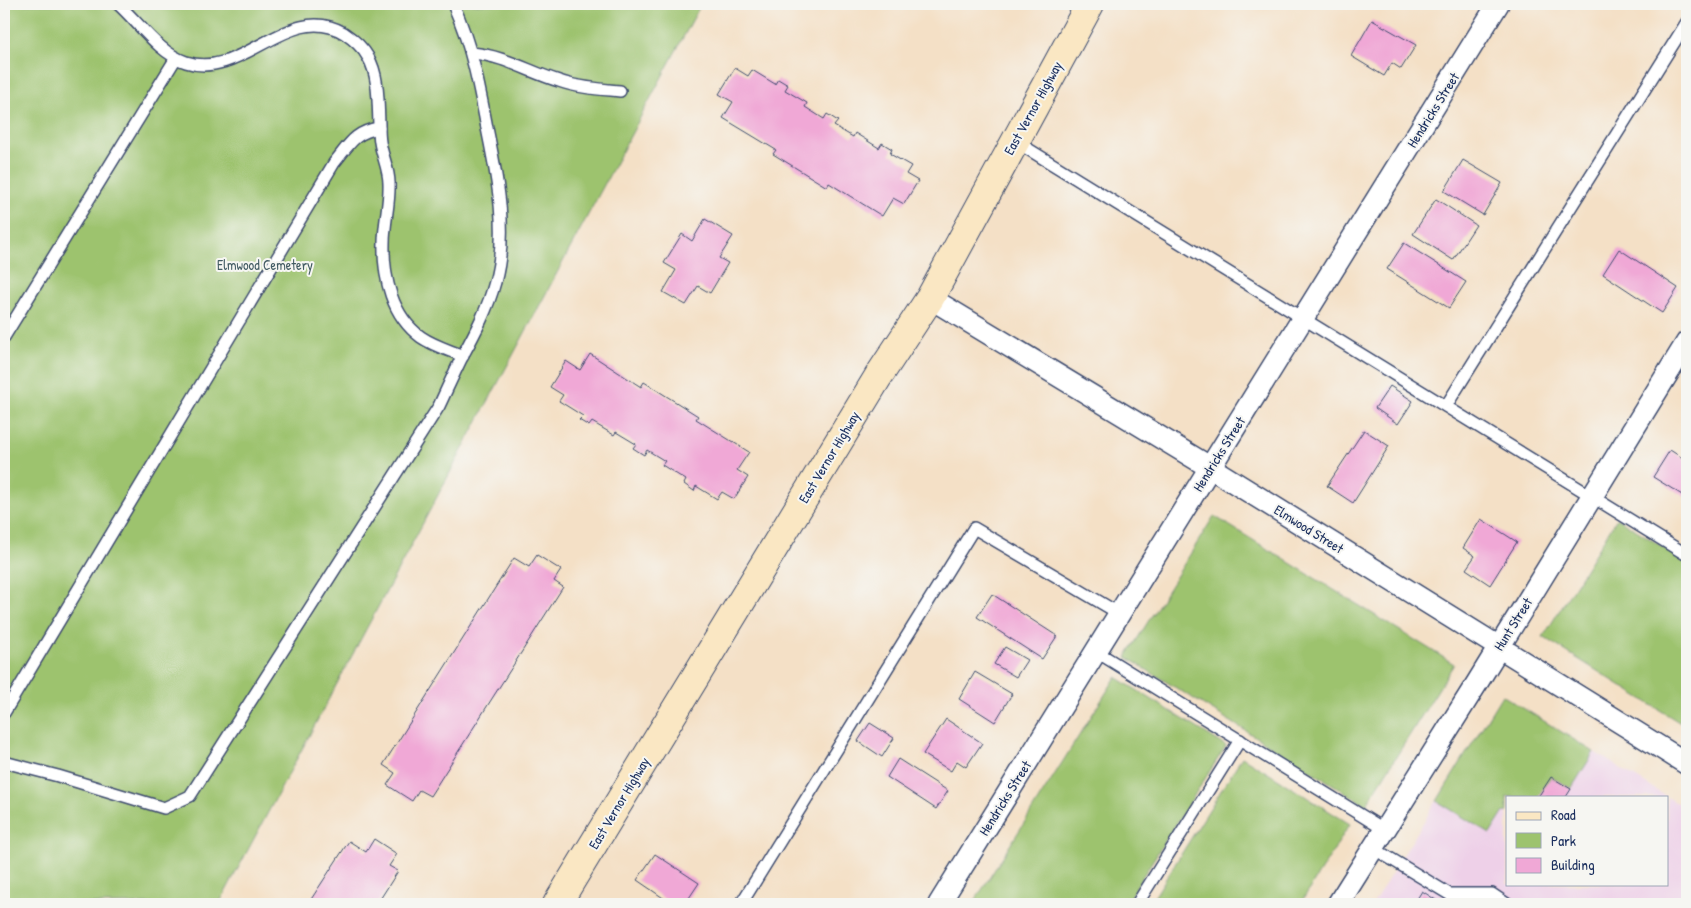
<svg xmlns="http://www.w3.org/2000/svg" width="1691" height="908" viewBox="0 0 1691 908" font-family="'Patrick Hand',sans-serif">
	<rect width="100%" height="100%" fill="#f6f6f2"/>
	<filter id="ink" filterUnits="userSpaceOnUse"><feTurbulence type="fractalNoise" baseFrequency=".02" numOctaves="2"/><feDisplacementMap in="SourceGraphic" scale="10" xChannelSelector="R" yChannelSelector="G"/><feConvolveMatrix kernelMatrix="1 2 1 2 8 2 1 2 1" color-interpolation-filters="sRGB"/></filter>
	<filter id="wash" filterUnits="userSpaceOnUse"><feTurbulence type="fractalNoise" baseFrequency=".0096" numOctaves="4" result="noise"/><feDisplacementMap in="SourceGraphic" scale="20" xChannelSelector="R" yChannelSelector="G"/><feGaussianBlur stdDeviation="1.12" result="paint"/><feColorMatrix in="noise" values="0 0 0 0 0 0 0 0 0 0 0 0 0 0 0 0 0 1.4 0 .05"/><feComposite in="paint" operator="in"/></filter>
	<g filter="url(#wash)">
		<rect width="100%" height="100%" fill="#f4e0c6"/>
		<path fill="#eed0e8" d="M1502,695l165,102h-160v87h160v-87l20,12v95h-314z"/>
		<g fill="#9dc36e" stroke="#5c7966">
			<path d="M4,4h697l-482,900h-215z"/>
			<path d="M1214,516l240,148 -88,141 -240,-148z"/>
			<path d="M1617,518l70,44v165l-144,-90z"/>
			<path d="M1116,677l110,69 -101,158h-152z"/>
			<path d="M1502,695l92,57 -23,37 -20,-12 -12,20h-32v16l-3,-1 -14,22 -53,-33z"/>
			<path d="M1242,757l108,67 -50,80h-150z"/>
		</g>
		<g id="blocks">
			<g fill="#f0a8d6">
				<path d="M1372,20l44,25 -15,24 -9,-6 -8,13 -33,-20z"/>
				<path d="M735,68l13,8 4,-6 23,14 3,-5 10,6 -3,5 22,13 -2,4 19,12 3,-5 11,7 -4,5 19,11 2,-4 24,15 3,-5 10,6 -2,5 21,12 -5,8 12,7 -14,23 -11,-6 -11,18 -53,-33 -2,4 -54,-33 3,-4 -53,-32 10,-16 -14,-8z"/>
				<path d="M1463,160l39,23 -19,32 -39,-24z"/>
				<path d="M1436,199l40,26 -23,35 -40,-26z"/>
				<path d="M705,219l28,17 -14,22 9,5 -18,30 -12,-7 -12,19 -23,-13 13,-22 -12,-7 18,-29 10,7z"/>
				<path d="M1404,243l62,39 -17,26 -62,-39z"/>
				<path d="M1619,249l59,39 -16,25 -59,-39z"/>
				<path d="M590,354l51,33 3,-5 54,34 -2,3 53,33 -12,18 11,7 -14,22 -12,-7 -5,7 -21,-13 -2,5 -10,-7 2,-4 -24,-15 3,-4 -18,-11 -3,5 -11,-7 3,-4 -20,-12 -2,3 -22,-13 -3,4 -10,-6 4,-4 -24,-15 4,-6 -13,-8 16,-26 14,9z"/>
				<path d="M1390,386l23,15 -15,23 -23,-16z"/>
				<path d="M1364,430l25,16 -36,57 -26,-17z"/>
				<path d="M1670,450l17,11v37l-34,-21z"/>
				<path d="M1481,519l36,23 -27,43 -24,-16 9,-13 -12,-8z"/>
				<path d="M537,555l24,15 -7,11 9,6 -133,209 -11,-6 -7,11 -25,-16 8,-12 -12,-8 131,-207 15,9z"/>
				<path d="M992,594l65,42 -15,23 -65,-42z"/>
				<path d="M1005,647l22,13 -11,17 -22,-13z"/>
				<path d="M975,672l37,22 -17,28 -36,-23z"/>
				<path d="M946,719l36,24 -16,24 -9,-6 -6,10 -28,-17z"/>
				<path d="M870,723l24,15 -12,19 -24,-16z"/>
				<path d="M898,759l50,32 -12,18 -49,-32z"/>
				<path d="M1551,777l20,12 -5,8h-28z"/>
				<path d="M374,839l23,15 -8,12 9,5 -21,33h-69l41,-63 17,11z"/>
				<path d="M655,854l44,29 -14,21h-13l-35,-24z"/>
				<path d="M1422,891l20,13h-28z"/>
			</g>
		</g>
	</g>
	<g filter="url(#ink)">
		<use href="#blocks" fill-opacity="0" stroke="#3c4a6e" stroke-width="1"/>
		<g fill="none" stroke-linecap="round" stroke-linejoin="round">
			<g stroke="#3c4a6e" stroke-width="14">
				<g id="lane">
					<path d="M118,4c20,18 42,50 68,58 57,19 102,-62 158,-29 9,6 19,15 24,24 11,18 10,46 11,67 0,6 0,12 1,18 2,14 9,27 9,41 1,20 -5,40 -5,60 -1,35 8,73 37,94 13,9 28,13 42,19"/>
					<path d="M472,53c33,3 57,19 87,28 20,7 41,8 61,10"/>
					<path d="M1015,141l672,414"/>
					<path d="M4,337l172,-279"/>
					<path d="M1446,406l241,-384"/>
					<path d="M1097,652l288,178"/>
					<path d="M4,713l330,-550c15,-18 20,-31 45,-35"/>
					<path d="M4,762l54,14 106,32 26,-12 249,-390c8,-17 16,-35 24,-51 13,-24 25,-47 32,-73 14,-50 2,-105 -8,-154 -8,-43 -16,-84 -34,-124"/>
					<path d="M1373,848l76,46h43l15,10"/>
					<path d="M741,904l233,-376 146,86"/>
					<path d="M1137,904l103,-164"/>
				</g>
			</g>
			<g stroke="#3c4a6e" stroke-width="24">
				<g id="street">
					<path d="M930,298l281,170 476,296"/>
					<path d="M939,904l559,-900"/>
					<path d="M1338,904l139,-221 210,-341"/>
				</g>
			</g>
			<g stroke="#3c4a6e" stroke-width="30">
				<path id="secondary" d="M557,904l321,-527 52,-79 160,-294"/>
			</g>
			<use href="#lane" stroke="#fff" stroke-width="11"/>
			<use href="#street" stroke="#fff" stroke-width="21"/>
			<use href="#secondary" stroke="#fae7c3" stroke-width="28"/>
		</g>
	</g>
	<g text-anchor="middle" stroke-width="4" stroke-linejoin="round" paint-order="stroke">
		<g font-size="14" fill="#1b2f5e" stroke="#f6f6f2">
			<text transform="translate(1033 108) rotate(-61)" y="5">East Vernor Highway</text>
			<text transform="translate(1433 110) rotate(-58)" y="5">Hendricks Street</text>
			<text transform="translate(1219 454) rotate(-58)" y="5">Hendricks Street</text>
			<text transform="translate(829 457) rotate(-59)" y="5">East Vernor Highway</text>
			<text transform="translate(1309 529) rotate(32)" y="5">Elmwood Street</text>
			<text transform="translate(1513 624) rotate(-58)" y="5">Hunt Street</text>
			<text transform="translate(1005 798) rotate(-58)" y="5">Hendricks Street</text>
			<text transform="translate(619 803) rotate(-59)" y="5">East Vernor Highway</text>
		</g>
		<g font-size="14" fill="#425b63" stroke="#f6f6f2">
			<text x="265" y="270">Elmwood Cemetery</text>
		</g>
	</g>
	<rect width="1691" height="908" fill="none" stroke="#f6f6f2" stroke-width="20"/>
	<rect x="1506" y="796" width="162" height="90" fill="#f6f6f2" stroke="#9ea6b7"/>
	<rect x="1516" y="812" width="25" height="8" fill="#fae7c3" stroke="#9ea6b7"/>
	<text x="1551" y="820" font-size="15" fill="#1b2f5e">Road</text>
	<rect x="1516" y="833" width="25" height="15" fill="#9dc36e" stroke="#9ea6b7"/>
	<text x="1551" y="846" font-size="15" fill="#1b2f5e">Park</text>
	<rect x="1516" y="858" width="25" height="15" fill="#f0a8d6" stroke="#9ea6b7"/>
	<text x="1551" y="870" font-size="15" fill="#1b2f5e">Building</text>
</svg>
